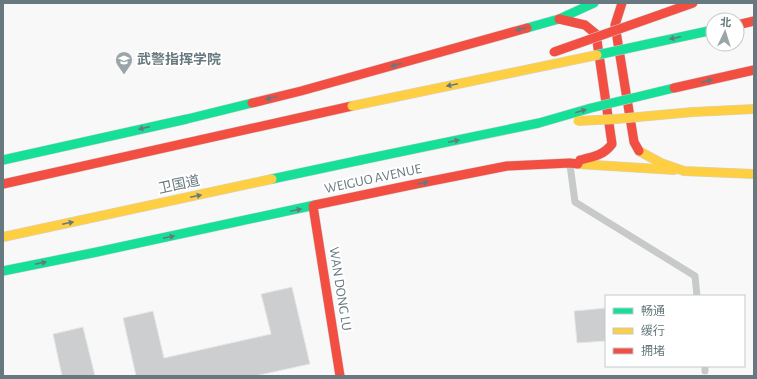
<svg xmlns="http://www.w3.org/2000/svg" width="757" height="379" font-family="'Alegreya Sans','Noto Sans SC',sans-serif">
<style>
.building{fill:#cccecf;stroke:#e8e8e8}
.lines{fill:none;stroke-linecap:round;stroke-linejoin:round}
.fast-casing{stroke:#d3d4d5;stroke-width:10}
.slow-casing{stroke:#d3d4d5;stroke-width:10}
.jam-casing{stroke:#d3d4d5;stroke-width:10}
.lane{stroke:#c8c9c9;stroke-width:7}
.fast{stroke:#16e098;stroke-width:9}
.slow{stroke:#ffcf43;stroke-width:9}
.jam{stroke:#f24e42;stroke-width:9}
.fast-bridge-casing{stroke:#d2d3d4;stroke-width:10;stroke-linecap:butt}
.slow-bridge-casing{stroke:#d2d3d4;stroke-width:10;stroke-linecap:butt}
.jam-bridge-casing{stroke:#d2d3d4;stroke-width:10;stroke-linecap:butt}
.fast-bridge{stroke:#16e098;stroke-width:9}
.slow-bridge{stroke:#ffcf43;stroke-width:9}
.jam-bridge{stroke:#f24e42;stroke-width:9}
.oneway{fill:#67797e}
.labels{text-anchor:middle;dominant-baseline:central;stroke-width:4;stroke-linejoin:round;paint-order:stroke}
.poi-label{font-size:14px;font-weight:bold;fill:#67797e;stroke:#fff;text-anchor:start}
.street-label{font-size:14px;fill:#67797e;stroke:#fff}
</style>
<rect width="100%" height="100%" fill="#f8f8f8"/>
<g class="building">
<polygon points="292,287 310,364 255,376 136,376 123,318 153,311 164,358 271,334 261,294"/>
<polygon points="606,308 606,341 577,343 574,311"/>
<polygon points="83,327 95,376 62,376 53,334"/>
</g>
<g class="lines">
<g class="fast-casing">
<g id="fast">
<polyline points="527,28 559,19 594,3"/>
<polyline points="3,160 187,119 252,103"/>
<polyline points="272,179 361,160"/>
<polyline points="3,271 97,252 315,205"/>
</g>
</g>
<g class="slow-casing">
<g id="slow">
<polyline points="639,151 661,163 684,171 754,174"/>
<polyline points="578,164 674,170"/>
<polyline points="3,237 272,179"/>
</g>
</g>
<g class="jam-casing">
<g id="jam">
<polyline points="622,3 615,25 634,142 639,151"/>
<path d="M 559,19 L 585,25 L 596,34 L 612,144 C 604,155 593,157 580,160"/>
<polyline points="737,25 754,21"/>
<polyline points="252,103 301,91 527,28"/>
<polyline points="3,184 352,106"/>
<polyline points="315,205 411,185 507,166 570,163 578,164"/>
<polyline points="313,206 340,376"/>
</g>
</g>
<g class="lane">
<polyline points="570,165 575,202 695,276 697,296"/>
<polyline points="705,366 705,371"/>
</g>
<use href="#fast" class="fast"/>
<use href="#slow" class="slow"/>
<use href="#jam" class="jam"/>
<g class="fast-bridge-casing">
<g id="fast-bridge">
<polyline points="597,55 713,30"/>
<polyline points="361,160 539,123 591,108 674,88"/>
</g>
</g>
<g class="slow-bridge-casing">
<g id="slow-bridge">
<polyline points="352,106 597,55"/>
<polyline points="578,121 616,119 693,112 754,109"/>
</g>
</g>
<g class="jam-bridge-casing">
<g id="jam-bridge">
<polyline points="554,52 693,3"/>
<polyline points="674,88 754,70"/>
</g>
</g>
<use href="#fast-bridge" class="fast-bridge"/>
<use href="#slow-bridge" class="slow-bridge"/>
<use href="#jam-bridge" class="jam-bridge"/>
</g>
<defs><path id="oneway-solid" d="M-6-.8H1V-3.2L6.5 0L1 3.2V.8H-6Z"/></defs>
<g class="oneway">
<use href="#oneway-solid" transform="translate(521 29) rotate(165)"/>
<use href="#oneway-solid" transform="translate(675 38) rotate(168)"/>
<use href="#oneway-solid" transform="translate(396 65) rotate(164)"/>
<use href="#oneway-solid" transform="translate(707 81) rotate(-13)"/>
<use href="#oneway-solid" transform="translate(452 85) rotate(168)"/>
<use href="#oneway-solid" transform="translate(271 98) rotate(166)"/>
<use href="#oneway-solid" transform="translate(581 111) rotate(-16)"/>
<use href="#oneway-solid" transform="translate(144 128) rotate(167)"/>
<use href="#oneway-solid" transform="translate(454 141) rotate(-12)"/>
<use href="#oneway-solid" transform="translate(423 183) rotate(-11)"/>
<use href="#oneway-solid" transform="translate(196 196) rotate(-12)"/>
<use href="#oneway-solid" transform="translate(296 210) rotate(-12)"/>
<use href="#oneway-solid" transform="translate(68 223) rotate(-12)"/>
<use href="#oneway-solid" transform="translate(169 237) rotate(-12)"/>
<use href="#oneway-solid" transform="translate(41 263) rotate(-11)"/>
</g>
<defs>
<g id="university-pin" transform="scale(0.9)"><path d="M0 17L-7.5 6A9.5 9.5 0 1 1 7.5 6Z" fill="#9aa5a9" stroke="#fff"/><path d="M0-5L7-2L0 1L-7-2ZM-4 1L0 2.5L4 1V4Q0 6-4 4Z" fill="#fff"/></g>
</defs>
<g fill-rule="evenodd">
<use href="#university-pin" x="124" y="60"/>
</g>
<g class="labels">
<g class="poi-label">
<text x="137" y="60">武警指挥学院</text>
</g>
<g class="street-label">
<text transform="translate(373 179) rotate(-12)">WEIGUO AVENUE</text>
<text transform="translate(179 185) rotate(-12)">卫国道</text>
<text transform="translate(340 289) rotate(81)">WAN DONG LU</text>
</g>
</g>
<rect width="757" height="379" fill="none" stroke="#67797e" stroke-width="8"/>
<rect x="605" y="295" width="140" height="72" fill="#ffffff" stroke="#c2c9cb"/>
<rect x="613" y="308" width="20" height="6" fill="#16e098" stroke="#c2c9cb"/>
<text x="641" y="315" font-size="12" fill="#67797e">畅通</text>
<rect x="613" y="328" width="20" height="6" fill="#ffcf43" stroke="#c2c9cb"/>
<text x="641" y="335" font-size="12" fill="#67797e">缓行</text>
<rect x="613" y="348" width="20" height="6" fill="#f24e42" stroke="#c2c9cb"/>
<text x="641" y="355" font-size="12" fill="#67797e">拥堵</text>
<g transform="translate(725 32) rotate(4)"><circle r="19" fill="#ffffff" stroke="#c2c9cb"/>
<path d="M0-3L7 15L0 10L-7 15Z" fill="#9aa5a9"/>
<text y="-6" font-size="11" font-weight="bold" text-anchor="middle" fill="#67797e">北</text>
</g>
</svg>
